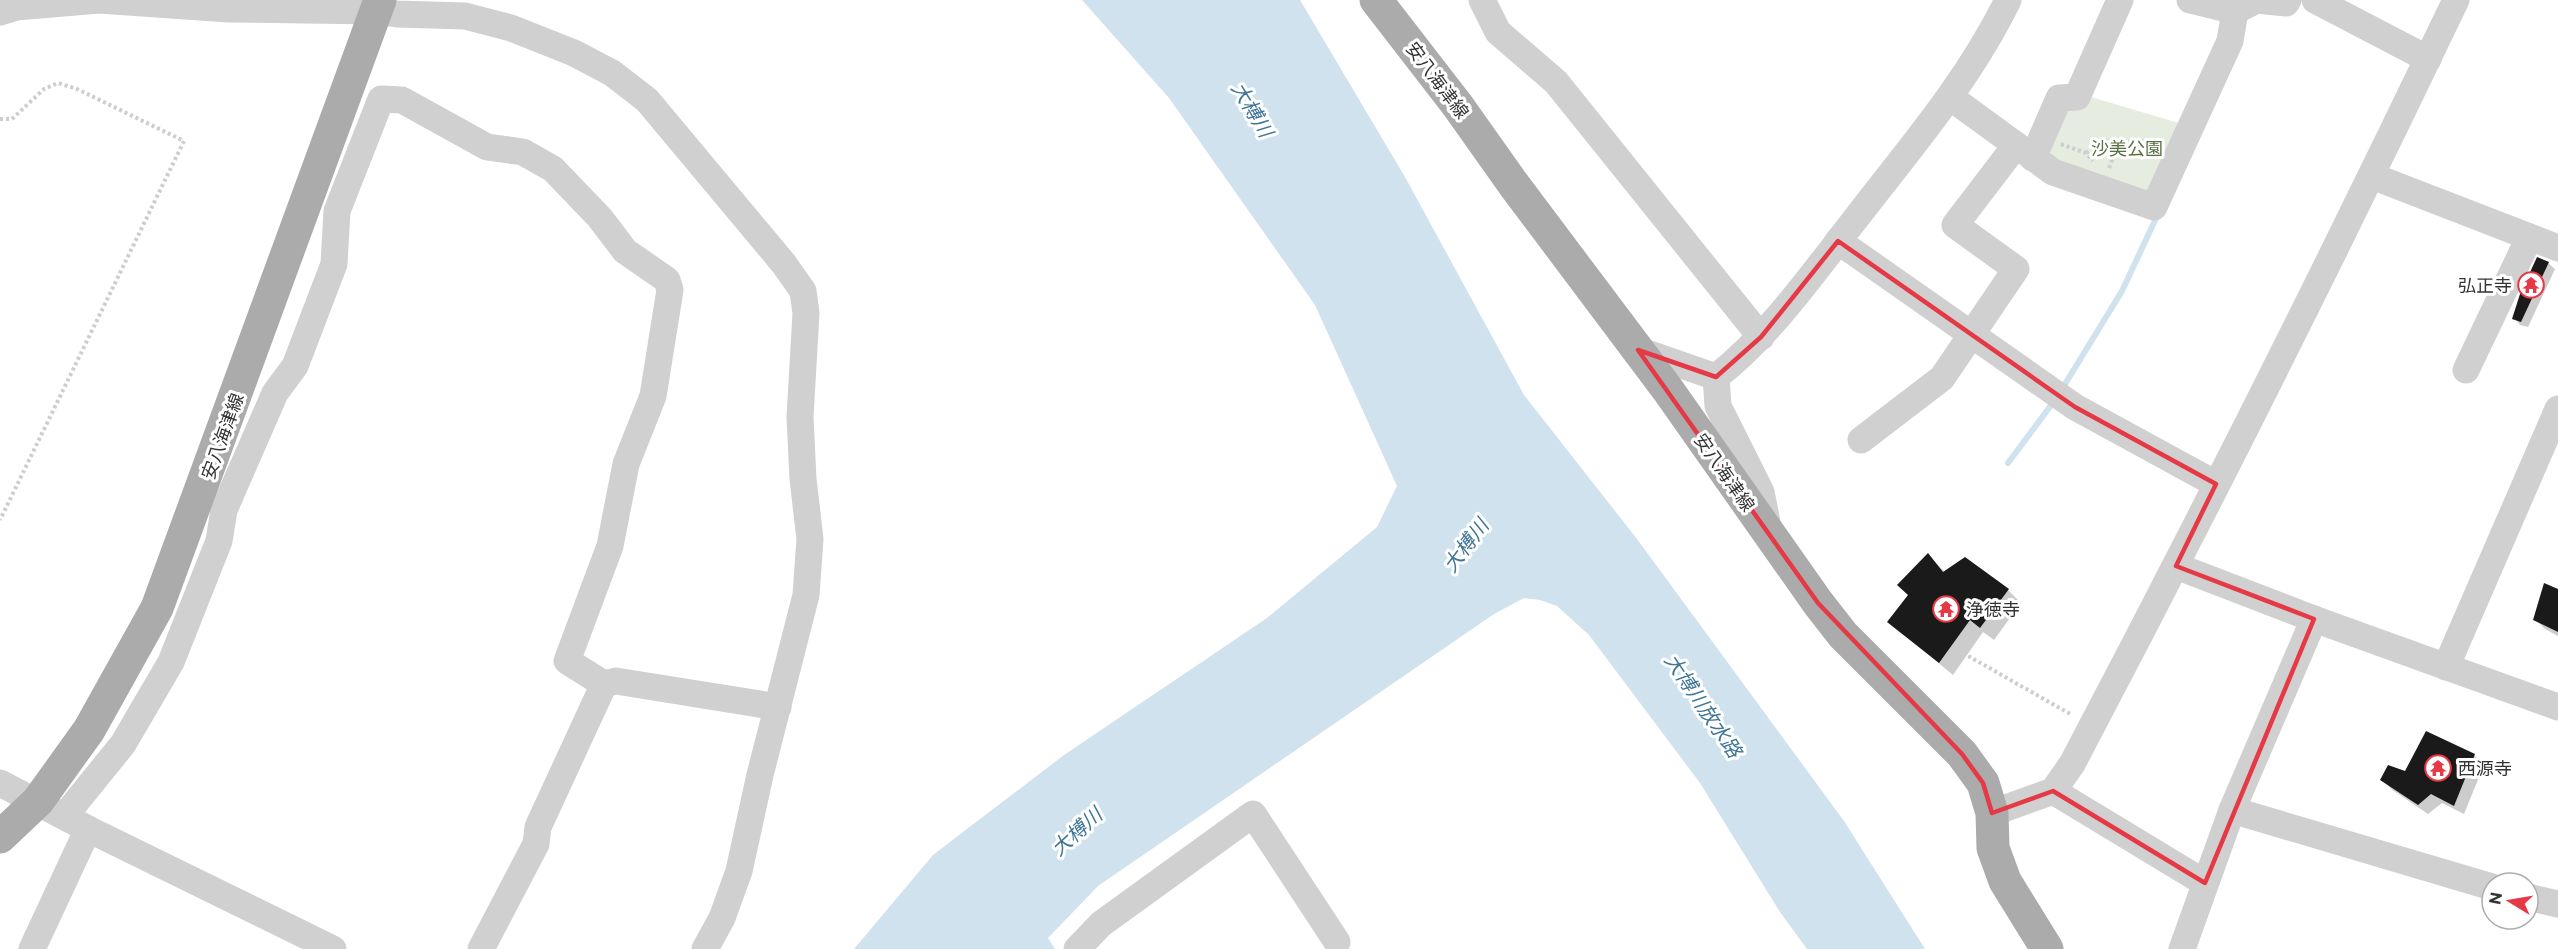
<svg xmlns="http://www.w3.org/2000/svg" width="2558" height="949" font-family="Commissioner,'Noto Sans JP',sans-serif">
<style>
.green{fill:#e6ecdf}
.water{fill:#cfe2ee}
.shadow{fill:#0003}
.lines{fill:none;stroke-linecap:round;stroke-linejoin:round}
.stream{stroke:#cfe2ee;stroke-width:6}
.building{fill:#1a1a1a}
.path{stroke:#cdcdcd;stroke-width:4;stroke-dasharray:3 3;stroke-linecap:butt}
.minor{stroke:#d0d0d0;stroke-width:27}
.major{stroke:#ababab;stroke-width:33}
.marked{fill:none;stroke:#e63946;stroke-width:4.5;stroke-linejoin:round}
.labels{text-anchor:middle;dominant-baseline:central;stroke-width:6;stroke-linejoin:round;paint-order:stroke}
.street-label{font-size:18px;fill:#333;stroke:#fff}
.park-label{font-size:18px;fill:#56703f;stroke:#fff}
.poi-label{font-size:18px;fill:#333;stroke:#fff;text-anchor:start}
.water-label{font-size:20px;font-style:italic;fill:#3f7597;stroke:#fff}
</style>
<rect width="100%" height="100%" fill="#fff"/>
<polygon class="green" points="2091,97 2182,124 2148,198 2043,155 2063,105"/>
<polygon class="water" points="1082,0 1300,0 1405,177 1524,395 1637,539 1844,821 1925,949 1807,949 1780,912 1700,783 1589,635 1557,606 1540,600 1524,598 1494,614 1098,886 1048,938 1055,949 854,949 933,855 1064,755 1267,618 1377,527 1397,486 1315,305 1169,98"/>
<g class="shadow">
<polygon points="2548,263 2555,269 2528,327 2520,325 2514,318"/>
<polygon points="1928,555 1945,572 2008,590 2021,603 1994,640 1983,632 1953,675 1889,622 1910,596"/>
<polygon points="2558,591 2558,636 2545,629 2535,619"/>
<polygon points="2474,755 2484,765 2464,814 2442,803 2428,814 2391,789 2382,779"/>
</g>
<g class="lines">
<g class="stream">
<polyline points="2062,389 2122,291 2158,214"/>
<polyline points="2008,463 2055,400"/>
</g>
</g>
<g class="building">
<polygon points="2537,257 2549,262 2521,322 2512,319 2520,294"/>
<polygon points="1928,553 1943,572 1965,557 2009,589 1980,628 1970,620 1939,663 1887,622 1908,595 1897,585"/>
<polygon points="2544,583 2558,589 2558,632 2533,620"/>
<polygon points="2426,731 2475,754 2454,806 2431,794 2418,805 2380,780 2388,765 2405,771"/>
</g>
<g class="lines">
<g class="path">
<polyline points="0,119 12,119 44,89 58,83 77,89 184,141 0,520"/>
<polyline points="2061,144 2086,153 2093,161"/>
<path d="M 2086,153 L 2102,139 C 2127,148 2135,136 2159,143"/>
<polyline points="2109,168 2118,145"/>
<polyline points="1963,653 2072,715"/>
</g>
<g class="minor">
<polyline points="1482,0 1498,32 1556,82 1761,337"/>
<polyline points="2315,0 2428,59"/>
<polyline points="2235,11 2257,0 2286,3 2288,0"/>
<polyline points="0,12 16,7 99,0 229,9 376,11 397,14 465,16 511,28 574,53 612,73 647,100 784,264 803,291 806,313 800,417 803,479 810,539 806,595 760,775 739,871 722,918 705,949"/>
<polyline points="1950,97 2053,172 2154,207 2230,41 2235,11 2190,0"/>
<polyline points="2033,158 2059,98 2077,97 2120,0"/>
<polyline points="2372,176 2558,248"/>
<polyline points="1838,241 2075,407 2216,484"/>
<polyline points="1638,350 1716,377"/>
<polyline points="2466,370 2529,238"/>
<polyline points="1861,440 1942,378 2016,269 1955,225 2016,145"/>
<path d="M 1769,532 L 1761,492 L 1718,406 L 1716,377 C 1772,333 1813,273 1857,217 C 1911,147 1969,80 2008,0"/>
<polyline points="2176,566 2314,619 2558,707"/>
<polyline points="2446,667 2558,409"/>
<polyline points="604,684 616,681 778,707"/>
<polyline points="0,783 88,829 333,949"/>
<polyline points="2053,791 2205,883"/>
<polyline points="2232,810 2492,887"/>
<path d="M 1992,813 L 2053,791 L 2072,764 C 2205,512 2333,257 2456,0"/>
<polyline points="67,816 72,807 123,744 171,662 219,541 224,510 275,393 295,366 334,264 337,211 381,99 402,100 487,147 523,152 553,169 600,218 625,251 667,280 670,290 653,396 626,464 610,546 567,661 604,684 538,827 536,844 481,949"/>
<polyline points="2528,897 2558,904"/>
<polyline points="32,949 88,829"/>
<polyline points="1077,949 1101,924 1253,814 1337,942"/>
<polyline points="2182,949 2232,810 2314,619"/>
</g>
<g class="major">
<polyline points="1376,0 1458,106 1514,185 1668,390 1818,603 1843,635 1962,754 1983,783 1992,813 1993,848 2005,881 2047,949"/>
<polyline points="0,837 38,801 89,730 157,608 380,0"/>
</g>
</g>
<path class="marked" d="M 1838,241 L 2075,407 L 2216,484 L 2176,566 L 2314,619 L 2205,883 L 2053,791 L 1992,813 L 1983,783 L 1962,754 L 1818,603 L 1638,350 L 1716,377 L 1761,337 Z"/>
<defs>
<g id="temple-ring" transform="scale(1.35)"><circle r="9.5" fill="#fff" stroke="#e63946" stroke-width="1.5"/><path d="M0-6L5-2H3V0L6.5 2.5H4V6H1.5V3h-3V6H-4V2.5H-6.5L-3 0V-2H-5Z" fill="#e63946"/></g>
</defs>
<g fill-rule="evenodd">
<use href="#temple-ring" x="2531" y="285"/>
<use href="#temple-ring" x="1946" y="609"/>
<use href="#temple-ring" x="2438" y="768"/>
</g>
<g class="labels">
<g class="street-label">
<text transform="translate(1438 80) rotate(53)">安八海津線</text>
<text transform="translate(222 436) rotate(-70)">安八海津線</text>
<text transform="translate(1725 472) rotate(55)">安八海津線</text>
</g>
<g class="park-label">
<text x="2127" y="148">沙美公園</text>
</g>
<g class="poi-label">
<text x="2512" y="285" text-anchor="end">弘正寺</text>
<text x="1966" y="609">浄徳寺</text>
<text x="2458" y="768">西源寺</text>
</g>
<g class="water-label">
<text transform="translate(1253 109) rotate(59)">大榑川</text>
<text transform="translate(1465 545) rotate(-53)">大榑川</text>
<text transform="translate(1704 705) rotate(56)">大博川放水路</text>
<text transform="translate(1076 831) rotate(-42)">大榑川</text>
</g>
</g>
<g transform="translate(2510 901) rotate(281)"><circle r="28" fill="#ffffff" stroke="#adadad" stroke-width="1.5"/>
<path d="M0-4.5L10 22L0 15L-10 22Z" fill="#e63946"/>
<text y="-9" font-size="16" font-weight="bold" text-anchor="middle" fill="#333333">N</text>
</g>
</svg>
